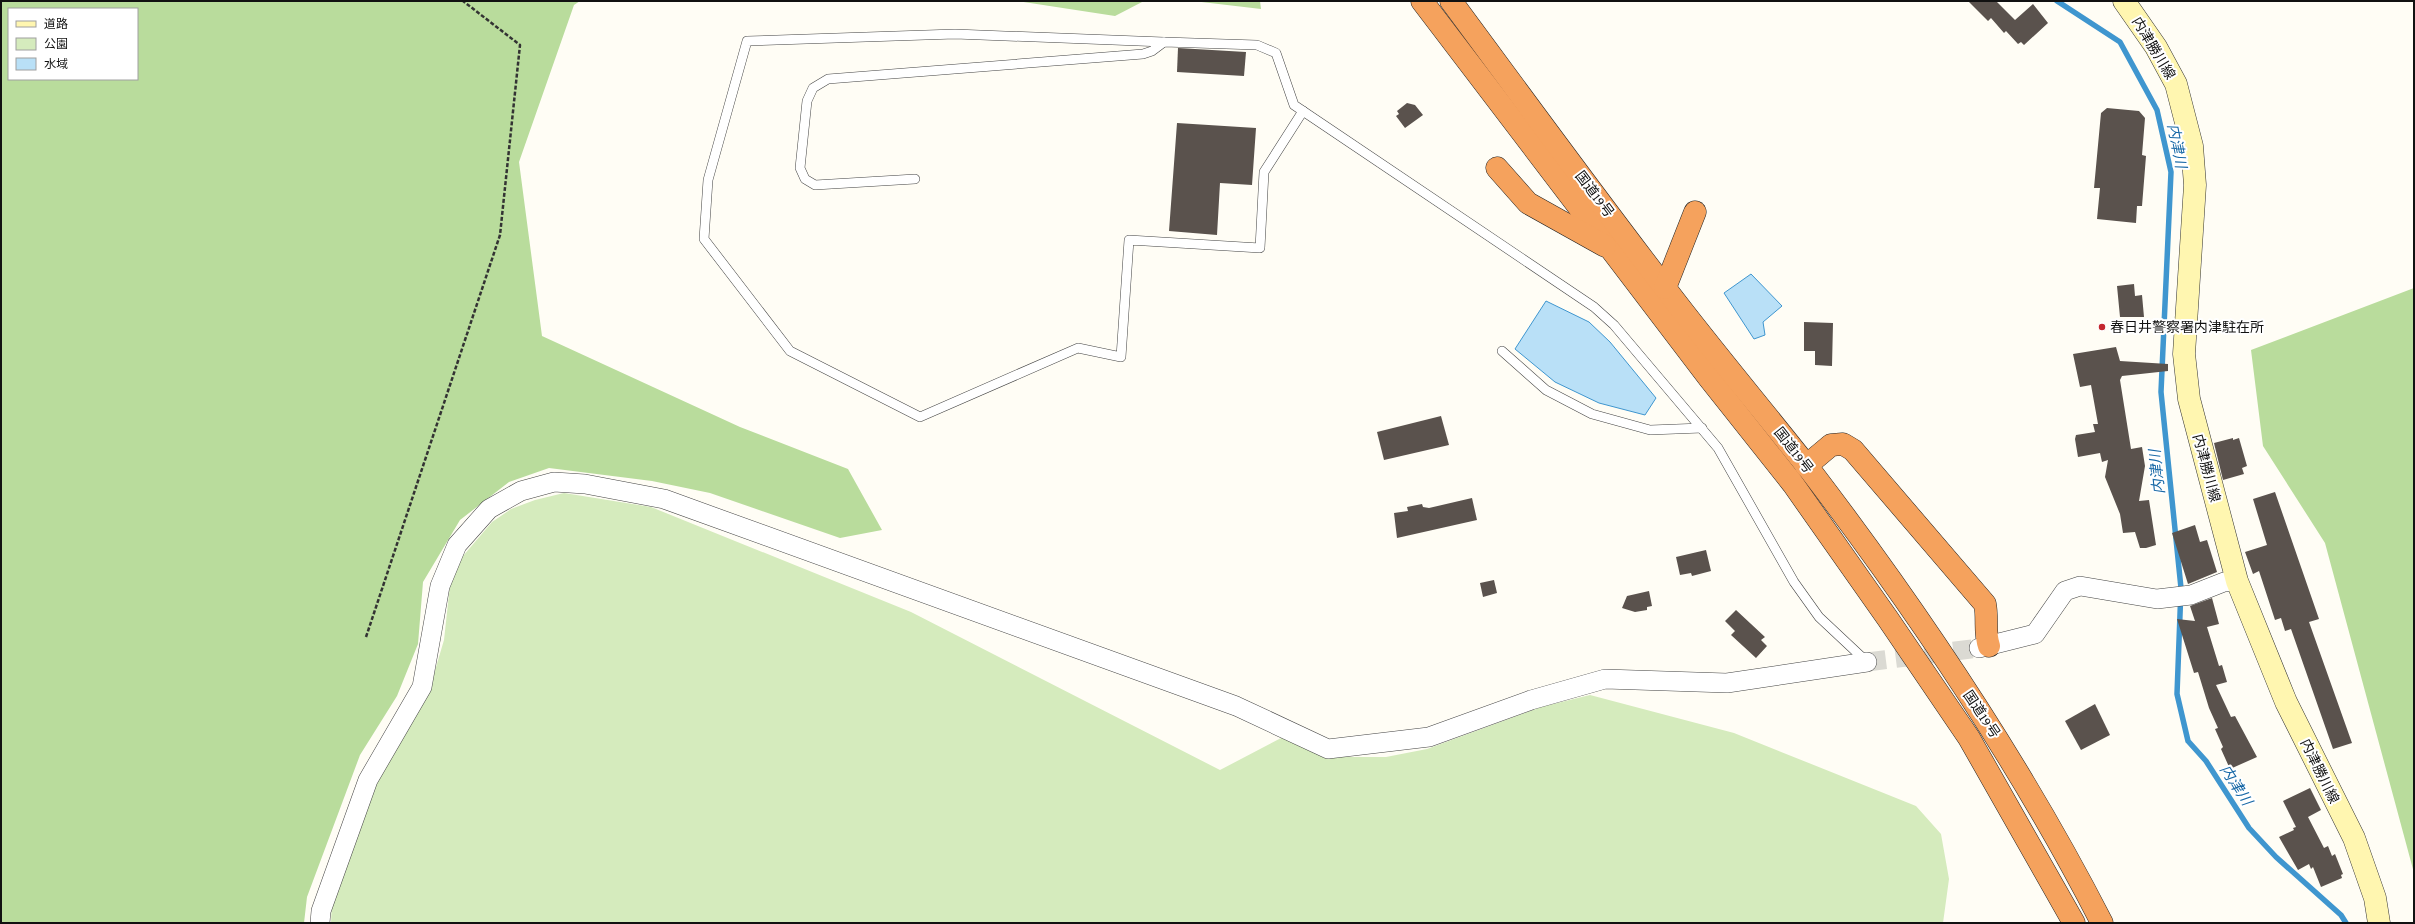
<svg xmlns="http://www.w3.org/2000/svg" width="2415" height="924" font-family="'Crimson Pro','Noto Sans JP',serif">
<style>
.green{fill:#d5ebbd}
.forest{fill:#b9dc9c;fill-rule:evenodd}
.water{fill:#b9e0f7;stroke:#3f96cf}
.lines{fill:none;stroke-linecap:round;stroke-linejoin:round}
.stream{stroke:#3f96cf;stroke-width:5.5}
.building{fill:#5a524d}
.street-tunnel{stroke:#dbdad3;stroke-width:19;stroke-dasharray:19 10;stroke-linecap:butt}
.lane-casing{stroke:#444;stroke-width:10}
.street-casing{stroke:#444;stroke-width:20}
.secondary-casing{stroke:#333;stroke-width:23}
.highway-casing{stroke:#222;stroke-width:23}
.path{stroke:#333;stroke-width:2.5;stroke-dasharray:4 2;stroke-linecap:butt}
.lane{stroke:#fff;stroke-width:9}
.street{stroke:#fff;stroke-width:19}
.secondary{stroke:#fff6b0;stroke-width:22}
.highway{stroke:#f5a25d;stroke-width:22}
.poi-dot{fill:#c4262e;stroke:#fff;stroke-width:1.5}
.labels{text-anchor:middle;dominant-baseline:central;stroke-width:4;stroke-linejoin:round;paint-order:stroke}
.street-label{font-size:14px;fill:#111;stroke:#fff}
.poi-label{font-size:14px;fill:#111;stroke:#fff;text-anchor:start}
.water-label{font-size:15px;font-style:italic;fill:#1768a6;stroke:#fff}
</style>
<rect width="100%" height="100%" fill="#fffdf5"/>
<polygon class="green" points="564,493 651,507 911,612 1220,770 1283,737 1319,751 1351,757 1386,757 1427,749 1541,707 1590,695 1734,733 1916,806 1941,834 1949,879 1943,923 331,923 332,900 382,770 431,684 444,640 450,585 463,556 492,522 511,509 535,500"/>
<g class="forest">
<path d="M 1,1 L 580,1 L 574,5 L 519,162 L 542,336 L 740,427 L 848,469 L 882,530 L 840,538 L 710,493 L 652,481 L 549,468 L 509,482 L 460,520 L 423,582 L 418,644 L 397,696 L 360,755 L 307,897 L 304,923 L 1,923 ZM 9,9 L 137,9 L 137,79 L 9,79 Z"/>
<polygon points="1017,1 1144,1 1115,16"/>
<polygon points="1193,1 1260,1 1261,9"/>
<polygon points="2414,288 2414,873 2325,543 2263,446 2251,350"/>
</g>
<g class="water">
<polygon points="1751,274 1782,306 1763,322 1765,335 1754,339 1724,293"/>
<polygon points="1546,301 1589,322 1610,342 1656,398 1645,415 1599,403 1555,382 1515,349"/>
</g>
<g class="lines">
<polyline class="stream" points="2057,1 2120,42 2157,110 2171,172 2161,392 2181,588 2177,694 2188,741 2206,761 2249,828 2276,857 2341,915 2346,923"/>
</g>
<g class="building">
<polygon points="1968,1 1996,1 2015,20 2033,4 2048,23 2024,45 2021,42 2018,44 2006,31 2004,33 1991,18 1988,21"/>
<polygon points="1178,48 1246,52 1244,76 1177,72"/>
<polygon points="1407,103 1415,105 1423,115 1405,128 1396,116 1399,114 1397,111"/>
<polygon points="2107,108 2139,111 2145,118 2142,155 2146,156 2142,206 2137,206 2136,223 2097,219 2100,188 2094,188 2101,113"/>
<polygon points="1177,123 1256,128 1252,185 1220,183 1217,235 1169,231"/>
<polygon points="2134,284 2135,296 2142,295 2144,317 2120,317 2117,286"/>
<polygon points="1804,322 1833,323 1832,366 1815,365 1815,351 1804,351"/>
<polygon points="2116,347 2120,361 2168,364 2168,371 2122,376 2120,380 2131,449 2142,447 2145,466 2139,501 2149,500 2156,545 2146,548 2140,548 2135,532 2123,533 2120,514 2105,477 2108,460 2102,462 2100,453 2078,457 2075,439 2076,435 2095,432 2093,424 2098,424 2091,385 2080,387 2073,354"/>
<polygon points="1441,416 1449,445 1384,460 1377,432"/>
<polygon points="2233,438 2233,440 2239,438 2247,466 2242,468 2244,474 2223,480 2214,443"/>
<polygon points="2275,492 2319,619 2309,622 2352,743 2333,749 2291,629 2285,631 2281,618 2275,620 2259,571 2253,574 2245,552 2267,545 2253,499"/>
<polygon points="1472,498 1477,520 1397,538 1394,513 1408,511 1407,507 1422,504 1423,507 1429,508"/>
<polygon points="2195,525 2200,542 2207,540 2217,572 2188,584 2172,533"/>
<polygon points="1706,550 1711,571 1692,576 1691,573 1680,575 1676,557"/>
<polygon points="1494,580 1497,593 1483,597 1480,583"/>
<polygon points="1649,591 1652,606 1647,607 1647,610 1635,612 1622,608 1627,596"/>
<polygon points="2212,598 2219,624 2207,627 2219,666 2222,665 2227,682 2216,685 2231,717 2235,716 2257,757 2230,769 2221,749 2223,747 2215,729 2218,728 2209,708 2198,672 2194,673 2177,619 2195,621 2190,606"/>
<polygon points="1736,610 1765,637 1761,640 1767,646 1756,658 1731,635 1735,631 1725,621"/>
<polygon points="2095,704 2110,735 2081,750 2065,721"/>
<polygon points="2310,788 2321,810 2308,817 2324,848 2328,846 2332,856 2335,854 2343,874 2341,875 2342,878 2321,887 2313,867 2311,869 2309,864 2298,870 2279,837 2294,830 2293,828 2296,827 2283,801"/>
</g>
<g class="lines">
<polyline class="street-tunnel" points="1867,662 1979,648"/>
<g class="lane-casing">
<g id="lane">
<polyline points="1164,42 955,34 747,41 708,180 704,239 790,351 920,417 1078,348 1121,357 1129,240 1260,248 1264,172 1303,111"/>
<polyline points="915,179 815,185 805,179 800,168 807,101 813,88 828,79 1143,54 1152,51 1164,42 1257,45 1276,53 1294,105 1594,307 1614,325 1718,448 1794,582 1819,617 1867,662"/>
<polyline points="1502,351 1546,390 1592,414 1650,430 1702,428"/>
</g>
</g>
<g class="street-casing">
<g id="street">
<polyline points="1979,648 2035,634 2065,591 2080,586 2157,599 2191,595 2224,582 2237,581"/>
<polyline points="320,923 321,911 368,780 422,687 440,586 457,545 489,509 521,491 554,482 585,484 664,499 1236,706 1328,749 1429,737 1531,700 1605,679 1727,683 1867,662"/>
</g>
</g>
<g class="secondary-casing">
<polyline id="secondary" points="2124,1 2156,47 2176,84 2192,146 2195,185 2184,354 2189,399 2237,581 2286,702 2354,838 2375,898 2379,923"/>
</g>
<g class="highway-casing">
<g id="highway">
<polyline points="1422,1 1709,378 1793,484 1888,619 1969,738 2074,923"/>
<path d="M 1451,1 C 1522,97 1592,193 1665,288 C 1712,350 1762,409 1810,470 C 1919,613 2020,763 2102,923"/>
<polyline points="1497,168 1528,203 1605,246"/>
<polyline points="1665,288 1695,212"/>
<path d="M 1806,466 L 1831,445 L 1843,444 L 1853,450 L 1985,604 C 1988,619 1984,632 1989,646"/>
</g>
</g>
<polyline class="path" points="366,637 500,235 520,45 463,1"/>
<use href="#lane" class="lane"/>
<use href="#street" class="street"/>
<use href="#secondary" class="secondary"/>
<use href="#highway" class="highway"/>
</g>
<circle class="poi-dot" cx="2102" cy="327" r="4"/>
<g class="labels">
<g class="street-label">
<text transform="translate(2154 48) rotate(59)">内津勝川線</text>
<text transform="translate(1595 194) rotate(53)">国道19号</text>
<text transform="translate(1794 450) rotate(52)">国道19号</text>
<text transform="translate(2207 468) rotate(75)">内津勝川線</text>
<text transform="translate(1982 714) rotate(56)">国道19号</text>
<text transform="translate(2320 771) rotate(64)">内津勝川線</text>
</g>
<g class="poi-label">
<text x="2110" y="327">春日井警察署内津駐在所</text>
</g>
<g class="water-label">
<text transform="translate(2177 146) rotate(79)">内津川</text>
<text transform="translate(2157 472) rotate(-96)">内津川</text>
<text transform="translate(2236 785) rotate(57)">内津川</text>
</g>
</g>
<rect width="2415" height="924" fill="none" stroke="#111111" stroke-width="4"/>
<rect x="8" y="8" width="130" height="72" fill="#ffffff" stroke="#a0a0a0"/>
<rect x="16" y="21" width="20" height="6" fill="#fff6b0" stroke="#a0a0a0"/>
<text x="44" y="28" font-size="12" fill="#111111">道路</text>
<rect x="16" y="38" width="20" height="12" fill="#d5ebbd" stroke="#a0a0a0"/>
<text x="44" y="48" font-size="12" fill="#111111">公園</text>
<rect x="16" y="58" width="20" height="12" fill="#b9e0f7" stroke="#a0a0a0"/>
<text x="44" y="68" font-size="12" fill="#111111">水域</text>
</svg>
